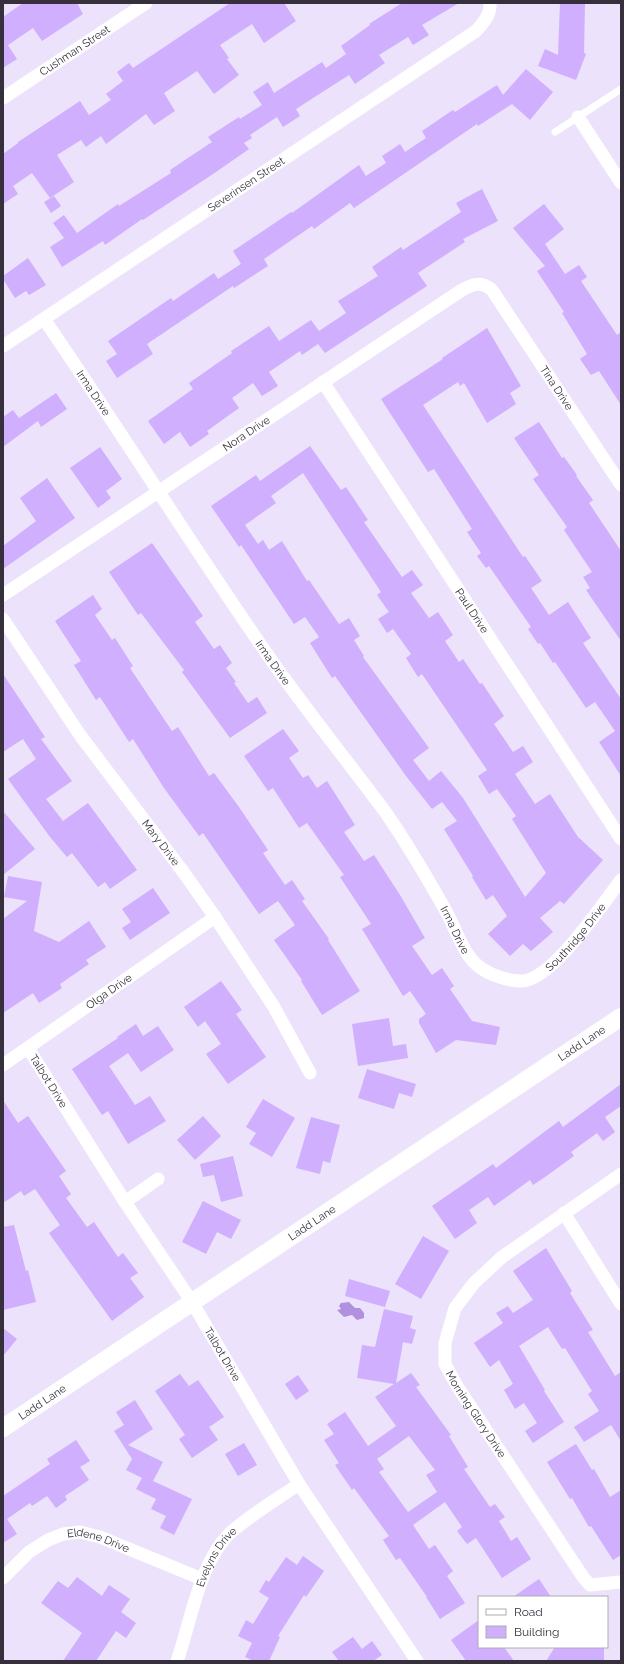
<svg xmlns="http://www.w3.org/2000/svg" width="624" height="1664" font-family="Raleway,sans-serif">
<style>
.water{fill:#b190de}
.building{fill:#d0affe;fill-rule:evenodd}
.lines{fill:none;stroke-linecap:round;stroke-linejoin:round}
.lane{stroke:#fff;stroke-width:7}
.street{stroke:#fff;stroke-width:13}
.secondary{stroke:#fff;stroke-width:18}
.labels{text-anchor:middle;dominant-baseline:central;stroke-width:3.5;stroke-linejoin:round;paint-order:stroke}
.street-label{font-size:11px;fill:#35303c;stroke:#fff}
</style>
<rect width="100%" height="100%" fill="#ece2fb"/>
<polygon class="water" points="349,1302 355,1308 360,1308 364,1313 364,1318 357,1320 352,1315 344,1317 337,1310 341,1309 339,1306 341,1303"/>
<g class="building">
<polygon points="23,3 77,3 83,14 42,41 33,28 8,45 17,59 3,68 3,17"/>
<polygon points="230,3 284,3 296,21 264,43 252,24 220,45 229,58 227,59 239,75 214,94 197,71 164,93 175,111 154,125 146,114 106,144 101,136 86,147 81,140 57,155 74,182 50,198 32,173 13,186 18,194 3,204 3,154 18,143 18,142 80,101 89,115 111,100 106,94 123,81 117,72 129,63 133,68"/>
<polygon points="402,3 459,3 422,25 429,35 413,45 408,37 379,55 385,63 355,84 349,75 296,109 300,116 283,127 277,117 250,135 252,138 244,143 249,149 216,172 143,220 142,219 105,245 103,241 62,267 50,247 64,238 53,223 64,215 77,233 118,204 119,206 171,173 170,170 212,142 208,137 239,117 240,119 262,105 253,92 268,82 274,93 322,62 326,68 346,54 341,46 370,25 369,24"/>
<polygon points="560,3 585,3 584,53 586,54 576,80 538,66 545,49 558,55"/>
<polygon points="526,69 553,92 530,120 512,104 478,126 477,124 354,208 350,203 314,229 312,226 264,259 268,266 234,288 233,286 147,344 153,354 117,378 106,361 117,354 108,341 171,298 173,301 214,273 218,279 241,264 233,251 291,212 292,213 359,165 366,176 386,163 382,156 400,144 405,152 426,138 422,131 453,110 455,112 497,85 503,95"/>
<polygon points="482,189 498,221 463,239 465,242 418,273 427,286 325,353 318,344 302,355 300,351 269,372 278,386 262,396 253,383 232,398 239,408 207,431 209,434 190,447 180,432 164,444 148,421 193,389 189,383 232,353 231,351 269,326 279,341 311,320 319,331 346,313 338,301 378,276 372,267 401,247 403,250 461,212 456,203"/>
<polygon points="54,196 61,206 51,213 44,202"/>
<polygon points="544,204 564,229 545,244 565,274 579,265 587,277 581,281 617,335 621,332 621,405 599,371 591,375 580,359 587,354 562,313 564,312 537,271 545,266 513,228"/>
<polygon points="28,258 46,285 29,295 26,291 15,298 3,279 3,276"/>
<polygon points="487,328 521,386 510,393 516,404 487,423 464,383 460,386 458,382 423,405 523,557 525,556 542,581 531,588 549,615 568,602 591,638 583,643 621,699 621,776 599,742 615,731 595,702 586,708 555,662 553,663 540,643 538,644 528,629 531,627 489,566 486,568 477,556 481,553 467,532 472,529 434,469 428,472 381,399 443,359 442,358"/>
<polygon points="56,393 67,409 41,427 38,421 3,447 3,417 13,410 19,418"/>
<polygon points="539,422 562,458 564,457 577,475 576,476 593,500 589,503 621,551 621,641 586,590 590,588 583,577 592,572 564,530 567,527 533,479 539,475 514,438"/>
<path d="M 310,446 L 341,490 L 346,487 L 368,520 L 364,522 L 402,577 L 412,570 L 423,585 L 411,593 L 429,618 L 438,612 L 453,635 L 445,641 L 459,662 L 463,659 L 480,684 L 482,683 L 504,716 L 494,724 L 513,752 L 523,746 L 533,762 L 515,774 L 535,804 L 550,794 L 578,837 L 603,860 L 564,904 L 560,901 L 540,918 L 553,932 L 531,951 L 523,944 L 510,956 L 488,934 L 507,916 L 493,895 L 486,900 L 472,877 L 473,876 L 444,829 L 457,821 L 442,802 L 432,809 L 406,776 L 335,676 L 332,678 L 310,643 L 319,637 L 305,617 L 294,624 L 241,545 L 239,547 L 211,506 L 256,475 L 260,481 ZM 303,473 L 381,592 L 377,595 L 389,612 L 378,619 L 387,633 L 393,629 L 411,654 L 406,658 L 418,677 L 422,674 L 487,770 L 478,776 L 489,794 L 497,789 L 516,816 L 512,819 L 546,873 L 525,897 L 463,798 L 441,771 L 429,781 L 413,760 L 429,748 L 363,657 L 364,656 L 354,640 L 360,636 L 349,618 L 339,624 L 309,580 L 307,581 L 282,541 L 269,550 L 263,540 L 258,544 L 245,525 L 276,503 L 271,496 Z"/>
<polygon points="100,447 122,479 106,491 111,498 98,508 70,468"/>
<polygon points="47,478 75,518 3,569 3,546 36,521 20,498"/>
<polygon points="152,543 203,616 195,622 214,649 220,645 232,663 226,668 236,682 234,683 248,703 257,697 267,713 230,738 182,672 184,670 141,613 138,615 109,572"/>
<polygon points="93,595 102,609 95,615 112,640 115,638 133,666 130,668 172,731 178,727 209,776 214,773 239,807 268,850 263,853 285,885 292,880 305,899 302,901 329,939 328,940 360,991 322,1015 301,981 302,980 274,940 295,925 278,901 259,914 203,833 199,836 164,788 133,739 129,742 100,697 96,700 74,665 81,661 55,621"/>
<polygon points="3,674 45,737 41,739 72,781 46,799 63,821 88,803 137,870 110,889 105,882 98,887 72,853 67,857 50,837 8,779 36,759 23,739 3,752"/>
<polygon points="283,729 299,751 289,758 303,778 308,775 317,788 327,781 355,825 344,832 364,861 374,855 400,895 425,938 412,946 432,975 442,968 454,986 450,989 472,1021 500,1027 496,1045 456,1040 436,1053 419,1023 419,1019 426,1014 410,991 403,996 362,929 371,924 340,877 344,875 307,823 299,828 273,788 268,791 244,756"/>
<polygon points="3,811 35,849 3,875"/>
<polygon points="8,876 42,882 34,931 59,942 89,921 106,947 86,960 89,964 60,984 62,988 39,1003 33,993 3,1013 3,919 27,901 4,897"/>
<polygon points="153,888 170,913 130,940 122,928 131,922 122,909"/>
<polygon points="221,981 242,1010 236,1014 266,1057 228,1084 206,1054 221,1044 205,1021 198,1027 184,1007"/>
<polygon points="389,1018 393,1046 406,1044 408,1058 358,1066 352,1024"/>
<polygon points="136,1024 143,1036 158,1026 174,1050 141,1072 128,1053 109,1066 135,1105 150,1096 166,1121 128,1144 108,1111 102,1115 72,1069 118,1038 117,1037"/>
<polygon points="367,1069 416,1084 412,1097 399,1093 394,1109 358,1098"/>
<polygon points="621,1084 621,1106 605,1117 615,1132 603,1141 597,1133 571,1152 574,1156 545,1177 533,1185 530,1180 494,1206 488,1197 469,1210 477,1223 455,1239 432,1206 493,1164 496,1168 559,1121 563,1127"/>
<polygon points="263,1099 295,1118 272,1157 249,1144 256,1133 246,1127"/>
<polygon points="3,1100 18,1123 28,1116 66,1171 59,1176 71,1194 66,1198 87,1227 94,1222 118,1257 123,1253 138,1273 130,1278 144,1297 112,1321 49,1233 60,1225 35,1189 24,1196 21,1191 3,1203"/>
<polygon points="203,1116 221,1136 195,1160 177,1140"/>
<polygon points="311,1117 340,1125 330,1163 323,1161 320,1174 296,1168"/>
<polygon points="233,1156 243,1196 221,1202 214,1175 203,1177 200,1164"/>
<polygon points="203,1201 241,1220 231,1239 217,1232 206,1254 182,1242"/>
<polygon points="14,1225 26,1271 28,1270 36,1302 3,1310 3,1227"/>
<polygon points="423,1236 449,1251 421,1299 395,1284"/>
<polygon points="546,1248 572,1291 570,1293 593,1330 588,1332 615,1376 621,1372 621,1441 611,1425 584,1442 574,1427 599,1411 588,1394 592,1391 565,1348 562,1349 548,1327 519,1346 545,1390 544,1391 564,1422 533,1443 525,1431 537,1423 524,1403 515,1409 504,1390 513,1384 499,1360 490,1367 474,1343 503,1323 496,1313 508,1306 513,1313 533,1300 513,1271"/>
<polygon points="349,1279 390,1291 385,1307 345,1296"/>
<path d="M 384,1309 L 413,1316 L 410,1328 L 416,1330 L 412,1344 L 403,1342 L 396,1383 L 411,1373 L 420,1385 L 416,1387 L 451,1435 L 449,1436 L 468,1467 L 464,1469 L 490,1507 L 495,1504 L 505,1517 L 499,1521 L 511,1541 L 517,1537 L 531,1559 L 502,1578 L 476,1538 L 467,1544 L 457,1531 L 462,1527 L 445,1502 L 413,1525 L 429,1549 L 435,1545 L 453,1571 L 447,1576 L 465,1603 L 440,1619 L 426,1597 L 427,1597 L 400,1558 L 396,1560 L 383,1540 L 389,1536 L 354,1488 L 352,1490 L 335,1465 L 339,1463 L 324,1440 L 334,1434 L 327,1424 L 345,1412 L 368,1446 L 396,1426 L 375,1397 L 394,1384 L 357,1378 L 362,1345 L 375,1347 ZM 409,1436 L 435,1470 L 426,1475 L 437,1492 L 408,1512 L 379,1472 L 384,1469 L 377,1459 Z"/>
<polygon points="3,1328 17,1339 3,1356"/>
<polygon points="180,1374 189,1386 198,1380 224,1417 209,1427 218,1440 192,1458 179,1439 185,1435 155,1391"/>
<polygon points="298,1375 309,1391 296,1400 285,1384"/>
<polygon points="135,1400 153,1429 128,1445 163,1462 153,1481 192,1499 174,1535 160,1528 166,1516 151,1509 156,1499 136,1489 142,1478 126,1470 132,1459 114,1431 124,1425 116,1412"/>
<polygon points="76,1440 90,1461 80,1467 89,1480 65,1496 67,1500 56,1508 47,1496 32,1506 30,1503 7,1519 17,1534 3,1543 3,1496 50,1464 47,1459"/>
<polygon points="244,1443 257,1465 238,1476 225,1454"/>
<polygon points="576,1444 592,1470 594,1469 610,1497 621,1490 621,1555 613,1560 591,1526 589,1527 572,1498 570,1499 547,1462"/>
<polygon points="303,1556 324,1571 306,1597 304,1595 278,1636 280,1637 269,1661 254,1661 245,1657 252,1643 238,1636 246,1620 253,1624 269,1598 259,1592 266,1580 269,1582 286,1557 297,1565"/>
<polygon points="77,1577 102,1596 109,1585 130,1599 121,1612 136,1623 126,1638 116,1631 96,1661 63,1661 82,1633 41,1603 58,1581 68,1588"/>
<polygon points="539,1579 551,1597 513,1597"/>
<polygon points="479,1620 479,1647 504,1647 514,1661 466,1661 451,1640"/>
<polygon points="353,1637 362,1649 372,1641 382,1655 373,1661 339,1661 332,1652"/>
<polygon points="555,1647 604,1647 604,1661 546,1661"/>
</g>
<g class="lines">
<polyline class="lane" points="555,132 621,89"/>
<g class="street">
<path id="s1" d="M 3,98 L 146,3"/>
<polyline points="578,117 621,183"/>
<path id="s2" d="M 44,319 C 122,433 195,551 274,664 C 310,715 349,763 386,813 C 408,845 428,879 447,913 C 455,928 461,947 472,960 C 483,973 503,980 520,981 C 551,983 603,903 621,880"/>
<path id="s3" d="M 3,346 L 476,31 C 483,23 491,15 490,3"/>
<path id="s4" d="M 323,382 L 621,839"/>
<path id="s5" d="M 3,595 L 462,290 C 473,284 481,281 492,290 L 621,485"/>
<path id="s6" d="M 3,619 L 80,735 L 184,873 L 215,917 L 274,1007 L 310,1073"/>
<path id="s7" d="M 28,1048 L 125,1202 L 192,1302 L 299,1484 L 417,1661"/>
<path id="s8" d="M 3,1065 L 215,917"/>
<path id="s9" d="M 621,1174 L 502,1257 L 474,1283 L 455,1308 L 445,1343 L 445,1364 L 457,1386 L 583,1577 L 590,1585 L 621,1582"/>
<polyline points="125,1202 158,1179"/>
<polyline points="564,1213 621,1304"/>
<path id="s10" d="M 3,1578 L 29,1552 L 48,1540 L 63,1534 L 80,1532 L 100,1537 L 202,1579"/>
<path id="s11" d="M 177,1661 C 191,1622 199,1564 229,1534 C 250,1515 276,1500 299,1484"/>
</g>
<path class="secondary" id="s12" d="M 3,1428 L 621,1017"/>
</g>
<g class="labels">
<g class="street-label">
<text stroke="none"><textPath href="#s1" startOffset="86">Cushman Street</textPath></text>
<text stroke="none"><textPath href="#s3" startOffset="292">Severinsen Street</textPath></text>
<text stroke="none"><textPath href="#s5" startOffset="701">Tina Drive</textPath></text>
<text stroke="none"><textPath href="#s2" startOffset="89">Irma Drive</textPath></text>
<text stroke="none"><textPath href="#s5" startOffset="292">Nora Drive</textPath></text>
<text stroke="none"><textPath href="#s4" startOffset="273">Paul Drive</textPath></text>
<text stroke="none"><textPath href="#s2" startOffset="413">Irma Drive</textPath></text>
<text stroke="none"><textPath href="#s6" startOffset="274">Mary Drive</textPath></text>
<text stroke="none"><textPath href="#s2" startOffset="737">Irma Drive</textPath></text>
<text stroke="none"><textPath href="#s2" startOffset="898">Southridge Drive</textPath></text>
<text stroke="none"><textPath href="#s8" startOffset="129">Olga Drive</textPath></text>
<text stroke="none"><textPath href="#s12" startOffset="695">Ladd Lane</textPath></text>
<text stroke="none"><textPath href="#s7" startOffset="39">Talbot Drive</textPath></text>
<text stroke="none"><textPath href="#s12" startOffset="371">Ladd Lane</textPath></text>
<text stroke="none"><textPath href="#s7" startOffset="363">Talbot Drive</textPath></text>
<text stroke="none"><textPath href="#s12" startOffset="47">Ladd Lane</textPath></text>
<text stroke="none"><textPath href="#s9" startOffset="331">Morning Glory Drive</textPath></text>
<text stroke="none"><textPath href="#s10" startOffset="112">Eldene Drive</textPath></text>
<text stroke="none"><textPath href="#s11" startOffset="112">Evelyns Drive</textPath></text>
</g>
</g>
<rect width="624" height="1664" fill="none" stroke="#35303c" stroke-width="8"/>
<rect x="478" y="1596" width="130" height="52" fill="#ffffff" stroke="#aeacb1"/>
<rect x="486" y="1609" width="20" height="6" fill="#ffffff" stroke="#aeacb1"/>
<text x="514" y="1616" font-size="12" fill="#35303c">Road</text>
<rect x="486" y="1626" width="20" height="12" fill="#d0affe" stroke="#aeacb1"/>
<text x="514" y="1636" font-size="12" fill="#35303c">Building</text>
</svg>
